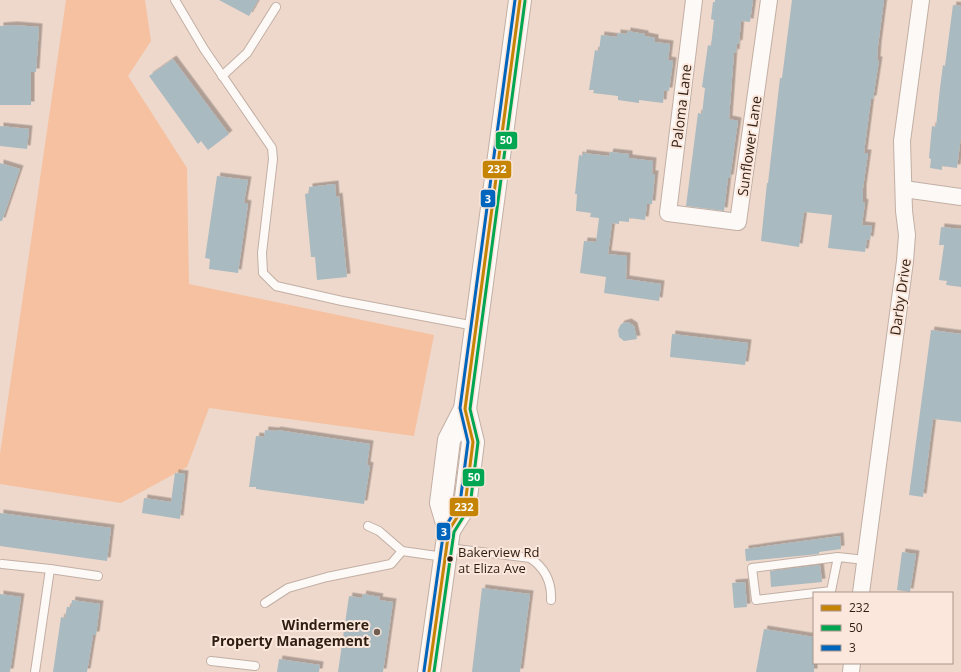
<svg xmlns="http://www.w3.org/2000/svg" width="961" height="672" font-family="'Open Sans',sans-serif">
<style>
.green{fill:#f5c1a1}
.building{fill:#a9bac0;filter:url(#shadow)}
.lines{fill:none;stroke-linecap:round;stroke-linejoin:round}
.service-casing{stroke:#c2afa4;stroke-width:10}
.minor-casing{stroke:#c2afa4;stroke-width:18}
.primary-casing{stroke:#c2afa4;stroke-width:24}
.service{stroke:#fcf9f7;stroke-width:8}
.minor{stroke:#fcf9f7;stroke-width:16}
.primary{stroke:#fcf9f7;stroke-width:22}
.bus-1-casing{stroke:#fbe7db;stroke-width:6}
.bus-2-casing{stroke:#fbe7db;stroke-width:6}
.bus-3-casing{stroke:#fbe7db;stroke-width:6}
.bus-1{stroke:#c58404;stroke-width:3}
.bus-2{stroke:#00a651;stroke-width:3}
.bus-3{stroke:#0065bd;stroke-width:3}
.bus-dot{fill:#2e1d11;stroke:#fbe7db;stroke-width:1.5}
.poi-dot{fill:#715e52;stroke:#fbe7db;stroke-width:1.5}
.labels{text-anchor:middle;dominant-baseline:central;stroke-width:4;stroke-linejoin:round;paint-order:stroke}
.bus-label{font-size:13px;fill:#2e1d11;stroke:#fbe7db;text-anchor:start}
.street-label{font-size:14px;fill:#2e1d11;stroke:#fbe7db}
.poi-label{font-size:14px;font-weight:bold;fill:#2e1d11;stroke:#fbe7db;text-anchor:end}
.line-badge{stroke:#fbe7db;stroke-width:1.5}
.badge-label{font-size:11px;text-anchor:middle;font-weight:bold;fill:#fff}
</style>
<defs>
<filter id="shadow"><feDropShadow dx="3.5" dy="-3.5" stdDeviation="0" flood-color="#0004"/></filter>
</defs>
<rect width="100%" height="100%" fill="#eed8cb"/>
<polygon class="green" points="66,0 145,0 151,41 128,76 187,168 189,284 434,335 414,436 209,408 187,467 121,503 0,484 0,454"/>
<g class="building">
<polygon points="219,0 258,0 249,16"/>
<polygon points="715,0 753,0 750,22 741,21 739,44 737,43 736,53 734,52 729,119 738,121 730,178 728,178 724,211 686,206 698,113 702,114 705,88 702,87 708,45 711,46 714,20 711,19 713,2 715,2"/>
<polygon points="792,0 884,0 878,46 877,60 879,60 873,99 871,99 864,153 868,153 863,188 863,202 865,203 862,225 872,226 870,240 867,239 865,252 828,248 832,215 804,212 799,247 761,241 767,183 768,183 780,78 782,78"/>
<polygon points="953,5 961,6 961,136 957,168 942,166 942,170 930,168 931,159 929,158 932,126 936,127 940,88 943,65 945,66"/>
<polygon points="14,25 39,27 36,72 31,72 31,105 0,105 0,26"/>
<polygon points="627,31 645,34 645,36 655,38 655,42 670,44 668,60 673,61 669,91 664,91 663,103 639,100 639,103 618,100 618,96 593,93 594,90 589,90 595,50 599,51 601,35 617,37 617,33 627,34"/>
<polygon points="173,59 229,134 208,150 201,141 198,144 149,76"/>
<polygon points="0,126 29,129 27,149 0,146"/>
<polygon points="610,152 629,154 629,158 653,161 652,174 655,174 652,204 647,204 645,220 629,218 629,222 619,221 619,224 612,223 608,254 627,256 626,279 661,284 659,301 604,293 606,277 580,273 584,241 596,242 599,218 590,217 591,213 576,211 577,194 575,194 579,155 583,156 583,153 609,156"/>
<polygon points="0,163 20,169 2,221 0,221"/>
<polygon points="217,176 248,180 244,203 248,204 238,273 209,269 210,259 205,258"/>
<polygon points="335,184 336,197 339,196 347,277 317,280 315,257 311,257 305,194 309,193 309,187"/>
<polygon points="941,227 961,229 961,287 946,285 947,281 939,280 944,245 939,245"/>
<polygon points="628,322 634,326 637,339 624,341 619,337 618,330 621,324"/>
<polygon points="931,330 961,334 961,422 933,419 923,497 909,495"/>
<polygon points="672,334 748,343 745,365 670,357"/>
<polygon points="265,430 276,431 277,430 370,444 367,465 370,466 364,504 256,489 256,487 249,487 256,436 264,437"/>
<polygon points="175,473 185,474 180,519 142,513 144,498 171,502"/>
<polygon points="0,513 111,528 107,561 0,546"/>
<polygon points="840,536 841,549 819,552 819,554 746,561 745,549"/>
<polygon points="902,552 916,554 910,592 897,590"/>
<polygon points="820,565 822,582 771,587 770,571"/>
<polygon points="745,582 747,607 734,608 732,583"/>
<polygon points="482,588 530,594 520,672 472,672"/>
<polygon points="0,594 21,597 10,672 0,672"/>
<polygon points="363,594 380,597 379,600 393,602 383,672 338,672 349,596 362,598"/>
<polygon points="72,600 100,604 96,635 93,635 87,672 53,672 61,617 65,618 67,607 71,607"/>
<polygon points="764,629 814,637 814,672 756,672"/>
<polygon points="279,659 320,665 319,672 277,672"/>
</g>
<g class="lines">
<g class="service-casing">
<g id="service">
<polyline points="175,0 204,49 272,148 273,159 262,253 263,273 276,286 342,301 475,326"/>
<polyline points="222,76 247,53 276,7"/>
<polyline points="368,526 379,531 402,551 444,557"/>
<path d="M 448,548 L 530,558 C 545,568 552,581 551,600"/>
<polyline points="838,557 831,591 756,600 752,568 838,557 865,560"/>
<polyline points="2,564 50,569"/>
<polyline points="265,603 288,588 327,577 391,564 402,551"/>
<polyline points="211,661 255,666"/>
<polyline points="35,672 50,569 98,576"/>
</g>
</g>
<g class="minor-casing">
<g id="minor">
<polyline points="694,0 668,213 738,222 769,0"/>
<polyline points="904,189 961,197"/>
<polyline points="861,593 905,261 907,235 904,211 902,141 921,0"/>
<polyline points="851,672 852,663"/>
</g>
</g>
<g class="primary-casing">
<g id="primary">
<polyline points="449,530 465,505 473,442 465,409"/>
<polyline points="429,672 449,530 441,503 449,440 465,409 520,0"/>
</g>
</g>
<use href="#service" class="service"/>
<use href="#minor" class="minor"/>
<use href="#primary" class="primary"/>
<g class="bus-1-casing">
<polyline id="bus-1" points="429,672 449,530 465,505 473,442 465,409 520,0"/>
</g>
<g class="bus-2-casing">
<polyline id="bus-2" points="434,672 454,532 470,506 478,442 470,409 525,1"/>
</g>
<g class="bus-3-casing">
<polyline id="bus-3" points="424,671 444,529 460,503 468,442 460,408 515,0"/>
</g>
<use href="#bus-1" class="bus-1"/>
<use href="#bus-2" class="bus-2"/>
<use href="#bus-3" class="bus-3"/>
</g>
<circle class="bus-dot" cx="450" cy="559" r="3.5"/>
<circle class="poi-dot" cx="377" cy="632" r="4"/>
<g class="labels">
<g class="bus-label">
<text x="458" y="552">Bakerview Rd<tspan x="458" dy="16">at Eliza Ave</tspan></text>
</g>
<g class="street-label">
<text transform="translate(681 106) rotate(-83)">Paloma Lane</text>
<text transform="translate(749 146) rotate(-82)">Sunflower Lane</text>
<text transform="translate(900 297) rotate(-82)">Darby Drive</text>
</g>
<g class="poi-label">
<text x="369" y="624">Windermere<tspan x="369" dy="16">Property Management</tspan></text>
</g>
</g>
<g class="line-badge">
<rect x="495" y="131" width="23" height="19" rx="4" fill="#00a651"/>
<rect x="482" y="160" width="30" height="19" rx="4" fill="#c58404"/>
<rect x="480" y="189" width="16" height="19" rx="4" fill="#0065bd"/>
<rect x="462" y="468" width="23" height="19" rx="4" fill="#00a651"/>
<rect x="449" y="497" width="30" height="20" rx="4" fill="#c58404"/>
<rect x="436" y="522" width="15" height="19" rx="4" fill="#0065bd"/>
</g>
<g class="badge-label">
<text x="506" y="144">50</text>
<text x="497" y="173">232</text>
<text x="488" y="203">3</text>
<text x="474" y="481">50</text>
<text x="464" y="511">232</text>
<text x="444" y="536">3</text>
</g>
<rect x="813" y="592" width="140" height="72" fill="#fbe7db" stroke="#a9968a"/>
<rect x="821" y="605" width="20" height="6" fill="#c58404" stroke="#a9968a"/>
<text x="849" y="612" font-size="12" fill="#2e1d11">232</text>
<rect x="821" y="625" width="20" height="6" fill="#00a651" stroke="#a9968a"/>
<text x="849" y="632" font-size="12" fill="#2e1d11">50</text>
<rect x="821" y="645" width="20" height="6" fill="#0065bd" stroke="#a9968a"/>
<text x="849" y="652" font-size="12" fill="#2e1d11">3</text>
</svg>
